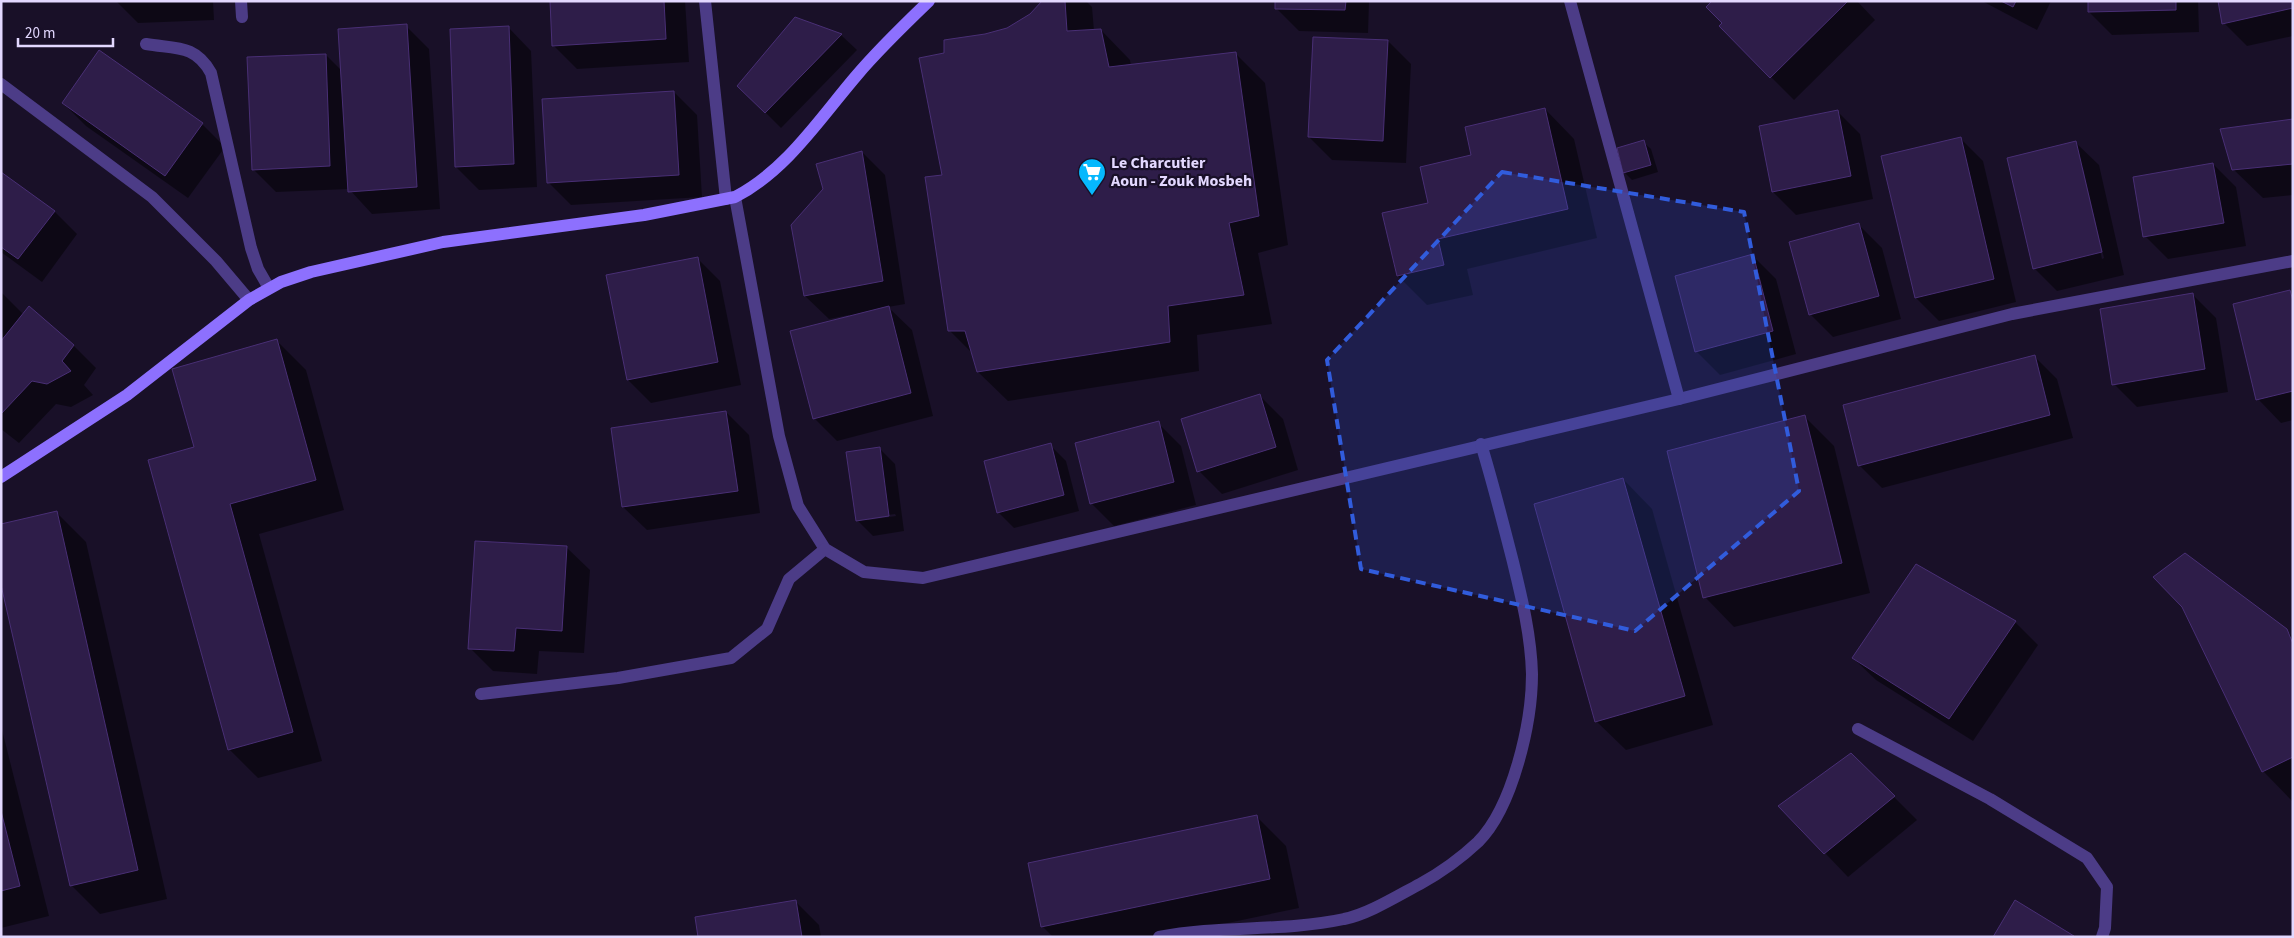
<svg xmlns="http://www.w3.org/2000/svg" width="2294" height="938" font-family="'Source Sans 3',sans-serif">
<style>
.shadow{fill:#0007;fill-rule:evenodd}
.building{fill:#2e1d49;stroke:#492f75}
.lines{fill:none;stroke-linecap:round;stroke-linejoin:round}
.lane{stroke:#4c3c87;stroke-width:12}
.street{stroke:#4c3c87;stroke-width:12}
.secondary{stroke:#8d70fe;stroke-width:12}
.marked{fill:#315cdc;fill-opacity:0.2;stroke:#315cdc;stroke-width:4;stroke-dasharray:10 6;stroke-linejoin:round}
.labels{text-anchor:middle;dominant-baseline:central;stroke-width:4.5;stroke-linejoin:round;paint-order:stroke}
.poi-label{font-size:16px;font-weight:bold;fill:#e3d8ff;stroke:#191028;text-anchor:start}
</style>
<rect width="100%" height="100%" fill="#191028"/>
<g class="shadow">
<polygon points="116,1 213,1 214,20 138,23"/>
<polygon points="551,1 685,1 689,62 577,69 554,46"/>
<polygon points="1043,1 1086,1 1092,7 1094,31 1101,30 1130,60 1131,66 1235,53 1265,83 1288,245 1258,253 1272,324 1197,335 1199,371 1008,401 978,372 973,354 949,330 943,176 946,54 985,35 1007,29 1030,15"/>
<polygon points="1277,1 1369,1 1368,33 1299,31 1276,8"/>
<polygon points="1714,1 1857,1 1875,20 1794,100 1720,26 1724,23"/>
<polygon points="1982,1 2051,1 2037,30"/>
<polygon points="2089,1 2198,1 2199,32 2112,35 2089,12"/>
<polygon points="2293,1 2293,36 2247,46 2224,23"/>
<polygon points="795,18 841,35 857,50 781,128 739,86"/>
<polygon points="406,26 429,49 440,209 372,214 349,189 276,192 253,169 326,55 342,71"/>
<polygon points="508,27 531,51 537,187 479,190 456,167"/>
<polygon points="1388,41 1411,64 1406,163 1332,160 1309,137"/>
<polygon points="674,92 697,115 702,197 571,205 548,182"/>
<polygon points="63,103 202,124 225,147 188,198 86,126"/>
<polygon points="1545,109 1574,139 1597,238 1467,269 1473,295 1427,305 1398,276 1429,204"/>
<polygon points="1837,111 1860,134 1873,199 1796,215 1773,192"/>
<polygon points="2293,120 2293,195 2263,198 2233,169"/>
<polygon points="1960,138 1983,161 2016,302 1939,321 1916,298"/>
<polygon points="1643,142 1651,149 1658,172 1632,180 1624,172"/>
<path d="M 2075,142 L 2099,165 L 2124,275 L 2057,291 L 2034,268 ZM 2081,168 L 2083,168 L 2104,258 L 2102,259 Z"/>
<polygon points="862,152 885,175 905,304 888,307 912,330 933,416 837,441 814,418 849,317 849,315 829,319 805,296"/>
<polygon points="2213,164 2236,187 2246,246 2168,259 2145,236"/>
<polygon points="1,173 54,211 77,234 42,282 1,252"/>
<polygon points="1859,225 1882,248 1901,319 1833,337 1810,314"/>
<polygon points="1753,256 1776,279 1796,354 1720,375 1697,352 1677,276"/>
<polygon points="697,258 720,281 741,385 651,403 628,380"/>
<polygon points="1,292 24,315 73,345 96,368 84,385 93,395 71,407 56,404 19,443 1,429"/>
<polygon points="2290,292 2293,295 2293,420 2281,423 2258,399"/>
<polygon points="2192,294 2216,318 2228,392 2137,407 2114,384"/>
<polygon points="277,341 306,370 344,510 259,534 322,761 258,778 229,749 195,448"/>
<polygon points="2034,356 2057,379 2073,438 1882,488 1859,465"/>
<polygon points="1260,396 1283,419 1298,470 1222,494 1199,471"/>
<polygon points="726,412 749,435 760,513 647,530 623,507"/>
<polygon points="1805,417 1834,446 1870,593 1734,627 1705,597"/>
<polygon points="1158,423 1181,446 1196,505 1114,526 1091,503"/>
<polygon points="1050,445 1066,461 1079,511 1014,528 998,512"/>
<path d="M 880,449 L 895,464 L 904,531 L 873,536 L 857,520 ZM 895,514 L 896,516 L 868,520 L 868,518 Z"/>
<polygon points="1623,479 1652,509 1713,725 1626,750 1596,721"/>
<polygon points="57,513 86,542 167,899 100,914 71,885"/>
<polygon points="566,547 590,570 584,653 539,651 537,674 493,671 470,648"/>
<polygon points="2015,622 2038,645 1973,741 1876,680 1853,658"/>
<polygon points="2286,630 2293,637 2292,801 2263,771"/>
<polygon points="1,726 49,916 1,928"/>
<polygon points="1851,754 1917,820 1848,877 1780,806"/>
<polygon points="1256,816 1286,846 1299,908 1161,937 1053,937 1042,926"/>
<polygon points="796,902 819,925 821,937 700,937"/>
</g>
<g class="building">
<polygon points="550,1 664,1 666,39 552,46"/>
<polygon points="1042,1 1065,1 1067,31 1101,29 1109,67 1236,52 1259,216 1229,223 1244,295 1168,306 1170,342 977,372 965,331 948,331 925,177 942,175 919,58 944,53 944,40 985,34 1007,28 1030,14"/>
<polygon points="1275,1 1346,1 1345,10 1275,9"/>
<polygon points="1712,1 1848,1 1770,78 1719,26 1722,23 1706,7"/>
<polygon points="2001,1 2016,1 2013,7"/>
<polygon points="2088,1 2176,1 2176,10 2088,12"/>
<polygon points="2218,1 2293,1 2293,8 2222,24"/>
<polygon points="795,17 842,34 765,113 737,86"/>
<polygon points="407,24 417,187 348,192 338,29"/>
<polygon points="509,26 514,164 455,167 450,29"/>
<polygon points="1313,37 1388,40 1383,141 1308,137"/>
<polygon points="99,50 203,123 165,176 62,103"/>
<polygon points="326,54 330,166 252,170 247,57"/>
<polygon points="674,91 679,175 547,183 542,99"/>
<polygon points="1545,108 1568,209 1438,239 1444,265 1397,276 1382,213 1428,203 1420,167 1471,155 1465,127"/>
<polygon points="1838,110 1851,176 1772,192 1759,126"/>
<polygon points="2293,119 2293,164 2232,170 2220,129"/>
<polygon points="1961,137 1994,279 1915,298 1881,156"/>
<polygon points="1644,140 1651,165 1623,173 1617,148"/>
<polygon points="2076,141 2102,252 2033,269 2007,158"/>
<polygon points="862,151 883,281 804,296 791,225 823,189 816,164"/>
<polygon points="2213,163 2224,223 2143,237 2133,177"/>
<polygon points="1,172 55,211 18,259 1,247"/>
<polygon points="1859,223 1879,296 1809,315 1789,242"/>
<polygon points="1753,254 1773,331 1695,352 1675,276"/>
<polygon points="698,257 718,362 627,380 606,275"/>
<polygon points="2290,290 2293,301 2293,391 2256,400 2233,304"/>
<polygon points="2193,293 2205,369 2112,385 2100,309"/>
<polygon points="29,306 74,345 62,361 71,371 47,384 32,381 1,414 1,341"/>
<polygon points="889,306 911,393 813,419 790,331"/>
<polygon points="277,339 316,480 230,504 293,732 228,750 148,460 194,447 172,369"/>
<polygon points="2035,355 2050,415 1858,466 1843,405"/>
<polygon points="1260,394 1276,447 1197,472 1181,419"/>
<polygon points="726,411 738,491 622,507 611,428"/>
<polygon points="1805,415 1842,563 1703,598 1667,451"/>
<polygon points="1159,421 1174,482 1090,504 1075,443"/>
<polygon points="1051,443 1064,495 997,513 984,461"/>
<polygon points="880,447 889,516 856,521 846,452"/>
<polygon points="1623,478 1685,696 1595,722 1534,504"/>
<polygon points="57,511 138,870 70,886 1,585 1,524"/>
<polygon points="475,541 567,546 562,631 516,628 514,651 468,649"/>
<polygon points="2185,553 2287,629 2293,644 2293,757 2262,772 2182,607 2153,577"/>
<polygon points="1916,564 2016,621 1949,719 1852,658"/>
<polygon points="1851,753 1895,796 1824,854 1778,806"/>
<polygon points="1,811 20,886 1,891"/>
<polygon points="1257,815 1270,879 1041,927 1028,863"/>
<polygon points="796,900 802,937 698,937 695,917"/>
<polygon points="2015,900 2074,936 2073,937 1993,937"/>
</g>
<g class="lines">
<g class="lane">
<path d="M 146,44 C 175,49 195,44 211,73 L 251,248 L 258,269 L 269,288"/>
<polyline points="735,197 779,436 798,506 825,549 864,572 923,578 1679,399 2012,314 2293,261"/>
<polyline points="481,694 618,678 731,658 767,629 789,579 825,549"/>
</g>
<g class="street">
<polyline points="241,1 242,17"/>
<polyline points="705,1 726,199"/>
<polyline points="1570,1 1679,399"/>
<polyline points="1,84 152,197 216,261 249,300"/>
<polyline points="1858,729 1990,799 2087,858 2107,887 2105,928 2102,937"/>
<path d="M 1159,937 C 1220,925 1283,932 1344,919 C 1367,915 1399,895 1420,884 C 1440,873 1461,858 1478,842 C 1513,807 1532,722 1532,674 C 1531,636 1522,599 1513,562 C 1503,523 1493,483 1481,444"/>
</g>
<path class="secondary" d="M 1,477 L 127,395 L 249,300 L 281,282 L 311,272 L 443,242 L 644,215 L 735,197 C 787,170 820,118 857,75 C 879,49 904,25 929,1"/>
</g>
<path class="marked" d="M 1502,172 L 1744,212 L 1799,491 L 1635,631 L 1361,569 L 1327,360 Z"/>
<defs>
<g id="supermarket-pin" transform="scale(1.4375)"><path d="M0 17L-7.5 6A9.5 9.5 0 1 1 7.5 6Z" fill="#06b8fd" stroke="#191028"/><path d="M-6-5.5h2.5l.6 2H6L4.5 2H-2.5L-4.4-4H-6ZM-1.5 3.2a1.3 1.3 0 1 0 .1 0ZM3 3.2a1.3 1.3 0 1 0 .1 0Z" fill="#fff"/></g>
</defs>
<g fill-rule="evenodd">
<use href="#supermarket-pin" x="1092" y="172"/>
</g>
<g class="labels">
<g class="poi-label">
<text x="1111" y="163">Le Charcutier<tspan x="1111" dy="18">Aoun - Zouk Mosbeh</tspan></text>
</g>
</g>
<rect width="2294" height="938" fill="none" stroke="#e3d8ff" stroke-width="5"/>
<path d="M18 38v8h95v-8" fill="none" stroke="#e3d8ff" stroke-width="2.5"/>
<text x="25" y="38" font-size="15" fill="#e3d8ff" stroke="#191028" stroke-width="4" paint-order="stroke">20 m</text>
</svg>
